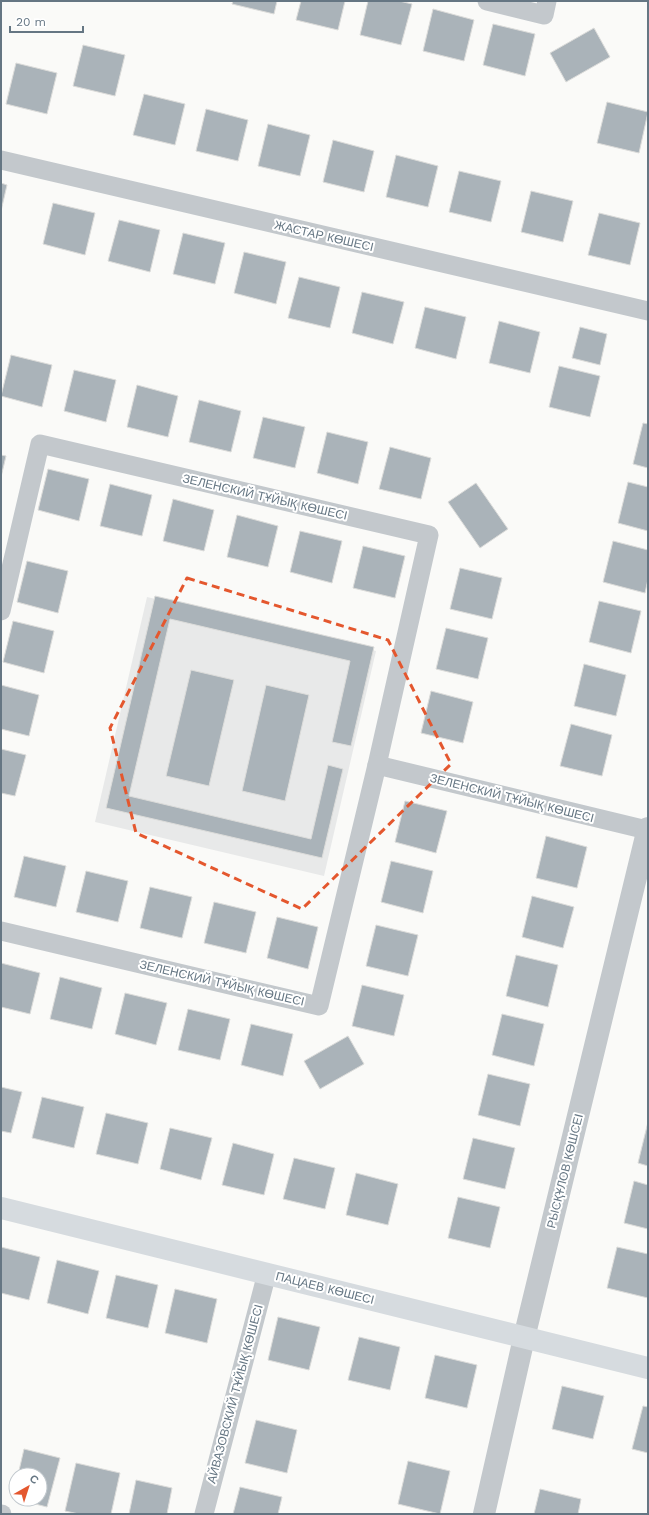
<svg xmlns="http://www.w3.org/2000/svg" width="649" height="1515" font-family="'Work Sans',sans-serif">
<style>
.built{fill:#e8e9e9}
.building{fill:#aab3b9;stroke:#dcdcda}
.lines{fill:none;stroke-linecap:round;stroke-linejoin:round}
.minor{stroke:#c3c8cc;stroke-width:19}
.tertiary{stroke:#c3c8cc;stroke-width:22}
.secondary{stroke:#d6dbdf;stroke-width:22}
.marked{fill:none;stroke:#e4572e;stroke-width:3;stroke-dasharray:8 5;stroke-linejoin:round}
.labels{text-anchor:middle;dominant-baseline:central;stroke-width:4;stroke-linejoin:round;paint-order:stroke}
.street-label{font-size:12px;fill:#657683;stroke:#fff}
</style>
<rect width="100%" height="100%" fill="#fafaf8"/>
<polygon class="built" points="147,597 376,651 324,876 95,822"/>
<g class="building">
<polygon points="233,1 277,1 274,14 232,4"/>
<polygon points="301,1 345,1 338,30 296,20"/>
<polygon points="368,1 399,1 412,4 401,45 360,35"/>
<polygon points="433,9 474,20 464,61 423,51"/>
<polygon points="493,24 535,34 525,76 483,65"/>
<polygon points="594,28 610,57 566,82 550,53"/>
<polygon points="83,45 125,55 115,96 73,86"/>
<polygon points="16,63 57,73 47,114 6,104"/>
<polygon points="144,94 185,104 175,145 133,135"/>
<polygon points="607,102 648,112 639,153 597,143"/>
<polygon points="206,109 248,120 238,161 196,151"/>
<polygon points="268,124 310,135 300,176 258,166"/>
<polygon points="333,140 374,151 364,192 323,182"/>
<polygon points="396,155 438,166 428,207 386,197"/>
<polygon points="459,171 501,181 491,222 449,212"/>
<polygon points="1,183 7,185 1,211"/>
<polygon points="531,191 573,201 563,242 521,232"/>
<polygon points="53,203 95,213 85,255 43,244"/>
<polygon points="599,213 640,223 630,265 588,255"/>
<polygon points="119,220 160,230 150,272 108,261"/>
<polygon points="183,233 225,243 215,284 173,274"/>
<polygon points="244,252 286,262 276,304 234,293"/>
<polygon points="299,277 340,287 330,328 288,318"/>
<polygon points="362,292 404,302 393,344 352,333"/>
<polygon points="425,307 466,317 456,359 415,348"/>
<polygon points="499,321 540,332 530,373 489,363"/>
<polygon points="580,327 607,334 600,365 572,358"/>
<polygon points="11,355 52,365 42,407 1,396"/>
<polygon points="559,366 600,376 590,417 549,407"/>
<polygon points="74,370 116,380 106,422 64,411"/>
<polygon points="137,385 178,396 168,437 127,427"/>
<polygon points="199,400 241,411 231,452 189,442"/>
<polygon points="263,417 305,427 295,468 253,458"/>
<polygon points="643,423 648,424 648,468 633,464"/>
<polygon points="327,432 368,442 358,484 317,473"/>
<polygon points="390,447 431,458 421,499 379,489"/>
<polygon points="1,455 6,456 1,477"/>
<polygon points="48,469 89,479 79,521 38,510"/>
<polygon points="628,482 648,487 648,531 618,523"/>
<polygon points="476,483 508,529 480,548 448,502"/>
<polygon points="110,484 152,495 142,536 100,526"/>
<polygon points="173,499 214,510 204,551 163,541"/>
<polygon points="237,515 278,526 268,567 227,557"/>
<polygon points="300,531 342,541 332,583 290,572"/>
<polygon points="613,541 648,550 648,579 645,593 603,582"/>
<polygon points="363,546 405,556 395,598 353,588"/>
<polygon points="27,561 68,571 58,613 17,602"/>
<polygon points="460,568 502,578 492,619 450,609"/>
<polygon points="155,596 374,647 351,746 332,742 350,661 170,619 129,796 311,839 328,765 343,769 322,858 106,808"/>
<polygon points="599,601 641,611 631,653 589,642"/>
<polygon points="13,621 54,631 44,673 3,662"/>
<polygon points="446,628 488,638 478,679 436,669"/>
<polygon points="584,664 626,675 616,716 574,706"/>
<polygon points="191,670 234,680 209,786 166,776"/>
<polygon points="1,685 39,695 29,736 1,729"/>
<polygon points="266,685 309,695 285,801 242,791"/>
<polygon points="431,691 473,702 463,743 421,733"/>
<polygon points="571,724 612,735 602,776 560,766"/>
<polygon points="1,749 26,755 15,796 1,793"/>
<polygon points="405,801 447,811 436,853 395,842"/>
<polygon points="546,836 587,847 577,888 536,878"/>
<polygon points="24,856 66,866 56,907 14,897"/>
<polygon points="391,861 433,871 423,913 381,902"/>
<polygon points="86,871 128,881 118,922 76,912"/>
<polygon points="150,887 192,897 182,938 140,928"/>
<polygon points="532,896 574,907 563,948 522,937"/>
<polygon points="214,902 256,912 246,953 204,943"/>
<polygon points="277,917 318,927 308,969 267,958"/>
<polygon points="376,925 418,935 408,976 366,966"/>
<polygon points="516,955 558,965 548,1007 506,996"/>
<polygon points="1,963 40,973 30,1014 1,1007"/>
<polygon points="60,977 102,988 92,1029 50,1019"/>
<polygon points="362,985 404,995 394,1036 352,1026"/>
<polygon points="125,993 167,1003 156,1045 115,1034"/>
<polygon points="188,1009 230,1019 220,1060 178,1050"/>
<polygon points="502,1014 544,1024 534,1066 492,1055"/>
<polygon points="251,1024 293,1034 283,1076 241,1065"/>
<polygon points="348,1036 364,1064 320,1089 304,1061"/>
<polygon points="488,1074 530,1084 520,1126 478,1115"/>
<polygon points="1,1087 22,1092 11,1133 1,1131"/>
<polygon points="42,1097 84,1107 74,1148 32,1138"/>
<polygon points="106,1113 148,1123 138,1164 96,1154"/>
<polygon points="648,1122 648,1166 638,1163"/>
<polygon points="170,1128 212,1138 201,1180 160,1169"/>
<polygon points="473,1138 515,1148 505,1189 463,1179"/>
<polygon points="233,1143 274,1154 264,1195 222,1185"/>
<polygon points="294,1158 335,1168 325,1209 283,1199"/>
<polygon points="356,1173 398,1184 388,1225 346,1215"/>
<polygon points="634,1181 648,1185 648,1229 624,1223"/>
<polygon points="458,1197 500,1207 490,1248 448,1238"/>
<polygon points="1,1247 40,1257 29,1300 1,1293"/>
<polygon points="617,1247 648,1254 648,1298 607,1288"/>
<polygon points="57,1260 99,1271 88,1314 47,1303"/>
<polygon points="116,1275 158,1285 148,1328 106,1318"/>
<polygon points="175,1289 217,1299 207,1343 165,1333"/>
<polygon points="278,1317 320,1327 309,1370 268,1360"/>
<polygon points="359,1337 400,1347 390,1390 348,1380"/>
<polygon points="435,1355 477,1365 467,1408 425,1398"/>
<polygon points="562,1386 604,1396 593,1439 552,1429"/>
<polygon points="643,1406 648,1407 648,1453 632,1449"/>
<polygon points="256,1420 297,1430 287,1473 245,1463"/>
<polygon points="24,1449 60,1458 47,1507 12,1498 16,1481 16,1499 40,1499 40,1475 18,1475"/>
<polygon points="408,1461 450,1471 440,1514 398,1504"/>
<polygon points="76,1463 120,1473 111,1514 79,1514 65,1511"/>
<polygon points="136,1480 172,1488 167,1514 129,1514"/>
<polygon points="240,1487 282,1497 278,1514 233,1514"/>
<polygon points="540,1489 581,1499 578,1514 534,1514"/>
</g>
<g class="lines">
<g class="minor">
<polyline points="487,1 544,15 547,1"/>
<polyline points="1,160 648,311"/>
<polyline points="1,611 40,444 429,535 377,765"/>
<polyline points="1,931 319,1006 377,765 647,830"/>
<polyline points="1,1514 2,1514"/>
<polyline points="204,1514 267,1273"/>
</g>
<polyline class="tertiary" points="484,1514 524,1338 648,828"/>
<polyline class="secondary" points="1,1208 648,1368"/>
</g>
<path class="marked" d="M 187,578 L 388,640 L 451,764 L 302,909 L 136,833 L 110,728 Z"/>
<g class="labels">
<g class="street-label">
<text transform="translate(324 236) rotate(13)">ЖАСТАР КӨШЕСІ</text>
<text transform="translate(265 497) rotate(13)">ЗЕЛЕНСКИЙ ТҰЙЫҚ КӨШЕСІ</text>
<text transform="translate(512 798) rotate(14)">ЗЕЛЕНСКИЙ ТҰЙЫҚ КӨШЕСІ</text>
<text transform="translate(222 983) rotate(13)">ЗЕЛЕНСКИЙ ТҰЙЫҚ КӨШЕСІ</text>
<text transform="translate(565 1171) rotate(-76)">РЫСҚҰЛОВ КӨШСЕІ</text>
<text transform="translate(325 1288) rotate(14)">ПАЦАЕВ КӨШЕСІ</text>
<text transform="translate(235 1394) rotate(-75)">АЙВАЗОВСКИЙ ТҰЙЫҚ КӨШЕСІ</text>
</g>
</g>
<rect width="649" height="1515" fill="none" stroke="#657683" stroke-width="4"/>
<g transform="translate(28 1487) rotate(39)"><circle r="19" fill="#ffffff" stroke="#c1c8cd"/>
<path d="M0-3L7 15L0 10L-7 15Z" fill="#e4572e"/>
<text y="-6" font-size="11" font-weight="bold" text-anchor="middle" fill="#657683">С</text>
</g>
<path d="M10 26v6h73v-6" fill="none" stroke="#657683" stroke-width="2"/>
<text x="16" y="26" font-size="12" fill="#657683" stroke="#ffffff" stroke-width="3" paint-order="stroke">20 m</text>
</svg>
